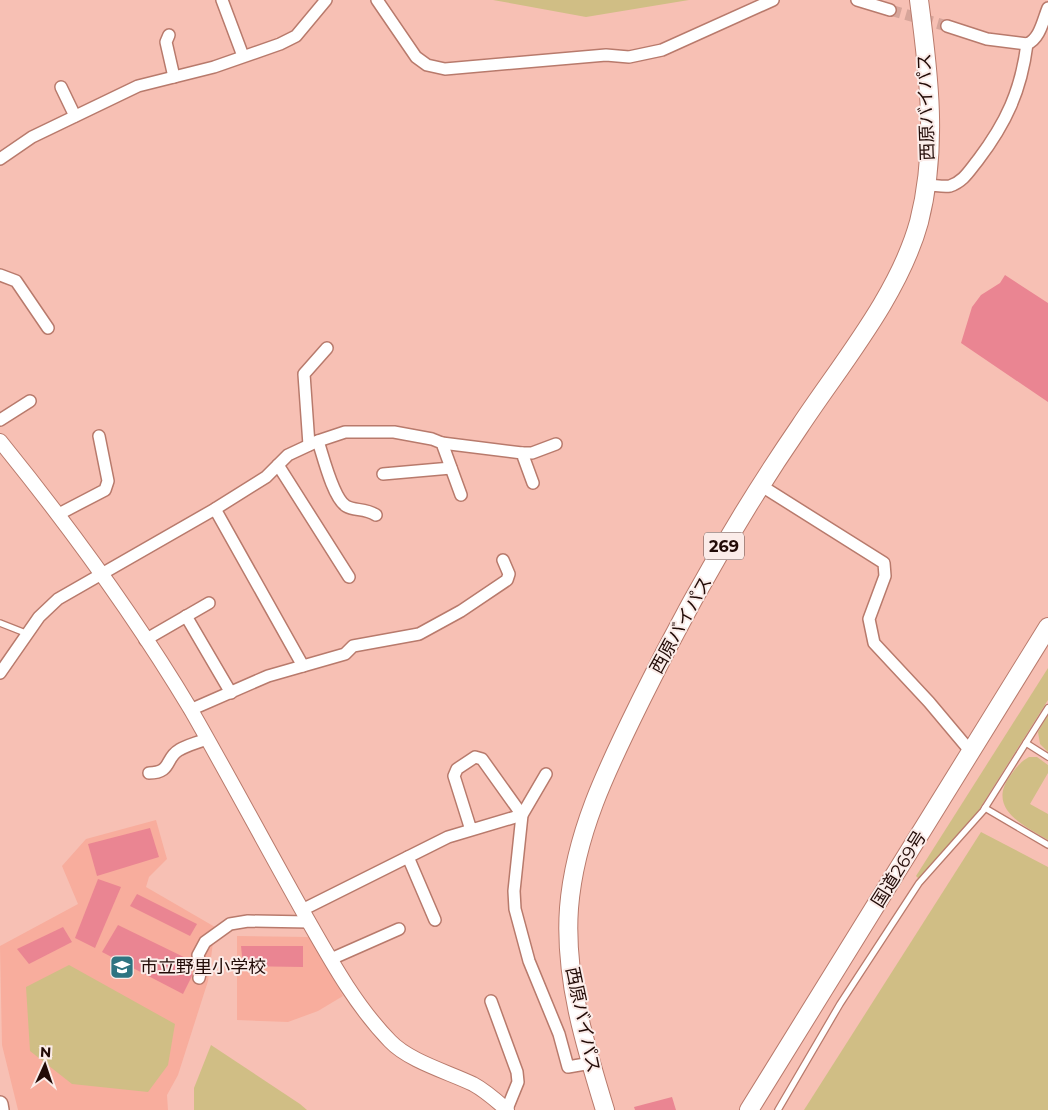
<svg xmlns="http://www.w3.org/2000/svg" width="1048" height="1110" font-family="Montserrat,'Noto Sans JP',sans-serif">
<style>
.built{fill:#f8ad9d}
.green{fill:#d0be85}
.building{fill:#ea8592}
.lines{fill:none;stroke-linecap:round;stroke-linejoin:round}
.minor-tunnel{stroke:#d7a59a;stroke-width:11;stroke-dasharray:11 5.5;stroke-linecap:butt}
.service-casing{stroke:#b87a6c;stroke-width:8}
.minor-casing{stroke:#b87a6c;stroke-width:14}
.tertiary-casing{stroke:#b87a6c;stroke-width:16}
.secondary-casing{stroke:#b87a6c;stroke-width:18}
.trunk-casing{stroke:#b87a6c;stroke-width:20}
.service{stroke:#fff;stroke-width:5.5}
.minor{stroke:#fff;stroke-width:11}
.tertiary{stroke:#fff;stroke-width:14}
.secondary{stroke:#fff;stroke-width:15}
.trunk{stroke:#fff;stroke-width:18}
.labels{text-anchor:middle;dominant-baseline:central;stroke-width:4;stroke-linejoin:round;paint-order:stroke}
.shield{fill:#fbece9;stroke:#634e4b;stroke-width:1}
.shield-label{font-size:16px;font-weight:bold;fill:#220b07}
.street-label{font-size:18px;fill:#220b07;stroke:#fbece9}
.poi-label{font-size:18px;fill:#220b07;stroke:#fbece9;text-anchor:start}
</style>
<rect width="100%" height="100%" fill="#f7c0b4"/>
<g class="built">
<polygon points="156,820 167,859 149,877 146,887 215,927 208,981 178,1075 167,1095 168,1110 18,1110 2,1045 0,946 78,904 62,866 86,839"/>
<polygon points="237,936 310,937 343,996 318,1011 288,1022 237,1020"/>
</g>
<g class="green">
<polygon points="493,0 689,0 586,17"/>
<polygon points="1048,668 1048,700 977,813 920,880 916,876"/>
<polygon points="1048,714 1048,752 1040,744 1038,732"/>
<path d="M 1029,757 L 1037,757 L 1048,765 L 1048,773 L 1030,804 L 1048,814 L 1048,840 C 1025,826 986,809 1010,776 C 1016,768 1020,762 1029,757 Z"/>
<polygon points="981,832 1048,867 1048,1110 804,1110"/>
<polygon points="69,965 175,1024 168,1065 148,1092 72,1084 30,1051 26,987"/>
<polygon points="211,1045 300,1104 307,1110 194,1110 194,1088"/>
</g>
<g class="building">
<polygon points="1005,275 1048,303 1048,402 961,343 972,307 981,295 1000,283"/>
<polygon points="150,828 159,857 97,876 88,844"/>
<polygon points="98,879 121,887 95,948 75,938"/>
<polygon points="137,894 197,924 190,936 130,906"/>
<polygon points="118,925 192,961 192,976 183,994 102,952"/>
<polygon points="63,927 72,942 29,964 17,949"/>
<polygon points="241,946 303,946 303,967 243,966"/>
<polygon points="672,1097 676,1110 635,1110 634,1107"/>
</g>
<g class="lines">
<polyline class="minor-tunnel" points="890,10 947,26"/>
<g class="service-casing">
<g id="service">
<polyline points="0,623 28,634"/>
<polyline points="1026,743 1048,757"/>
<polyline points="985,808 1048,845"/>
<polyline points="778,1110 840,1004 919,883 983,811 1048,708"/>
</g>
</g>
<g class="minor-casing">
<g id="minor">
<polyline points="222,0 243,56"/>
<polyline points="377,0 416,57 427,65 445,69 606,55 629,57 662,50 773,0"/>
<polyline points="857,0 890,10"/>
<path d="M 947,26 L 987,39 L 1027,44 C 1040,39 1043,20 1048,8"/>
<polyline points="169,35 166,42 174,77"/>
<polyline points="61,87 75,116"/>
<polyline points="0,159 32,137 138,86 214,67 280,44 296,36 326,0"/>
<path d="M 927,185 C 934,185 943,187 950,186 C 964,181 969,171 978,160 C 1006,123 1021,91 1027,44"/>
<polyline points="0,275 16,281 48,328"/>
<polyline points="0,420 30,401"/>
<path d="M 318,441 C 323,456 333,498 346,506 C 354,511 365,508 376,515"/>
<polyline points="442,443 522,453 533,483"/>
<polyline points="309,445 304,374 327,348"/>
<polyline points="522,453 532,453 556,444"/>
<polyline points="278,465 349,577"/>
<polyline points="383,474 451,468"/>
<polyline points="760,485 884,563 885,576 869,619 874,643 929,702 971,752"/>
<polyline points="215,509 303,666"/>
<polyline points="59,514 105,490 108,481 99,436"/>
<polyline points="186,616 231,693"/>
<polyline points="145,640 209,603"/>
<polyline points="0,673 39,617 58,599 215,509 266,477 288,455 318,441 345,432 394,432 432,439 442,443 461,495"/>
<polyline points="190,710 268,676 345,654 353,646 419,634 461,611 507,580 509,574 503,560"/>
<path d="M 149,773 C 172,773 165,758 179,750 C 187,745 197,743 206,739"/>
<polyline points="546,774 522,815 514,891 515,909 529,961 559,1034 568,1067 591,1063"/>
<polyline points="408,857 448,837 522,815 482,759 475,757 457,769 454,776 471,830"/>
<polyline points="302,910 408,857 435,920"/>
<polyline points="331,959 399,929"/>
<polyline points="199,978 201,969 198,955 205,942 230,924 248,921 309,922"/>
<polyline points="491,1001 517,1072 518,1082 507,1109"/>
</g>
</g>
<g class="tertiary-casing">
<path id="tertiary" d="M 0,441 C 69,526 134,615 191,710 C 230,778 267,848 306,917 C 330,959 355,1005 390,1041 C 409,1061 448,1072 473,1084 C 486,1091 497,1101 507,1110"/>
</g>
<g class="secondary-casing">
<polyline id="secondary" points="0,1104 1,1110"/>
</g>
<g class="trunk-casing">
<g id="trunk">
<path d="M 605,1110 C 585,1045 564,977 569,908 C 575,832 609,765 642,698 C 688,604 741,512 800,426 C 841,364 899,295 919,222 C 938,148 929,75 919,0"/>
<polyline points="749,1110 1048,627"/>
</g>
</g>
<use href="#service" class="service"/>
<use href="#minor" class="minor"/>
<use href="#tertiary" class="tertiary"/>
<use href="#secondary" class="secondary"/>
<use href="#trunk" class="trunk"/>
</g>
<defs>
<g id="school-square" transform="scale(1.25)"><rect x="-9" y="-9" width="18" height="18" rx="4" fill="#2e7481" stroke="#fbece9"/><path d="M0-5L7-2L0 1L-7-2ZM-4 1L0 2.5L4 1V4Q0 6-4 4Z" fill="#fff"/></g>
</defs>
<g fill-rule="evenodd">
<use href="#school-square" x="122" y="967"/>
</g>
<g class="labels">
<rect class="shield" x="704" y="532.5" width="40" height="27" rx="4"/>
<g class="shield-label">
<text x="724" y="546">269</text>
</g>
<g class="street-label">
<text transform="translate(926 107) rotate(-92)">西原バイパス</text>
<text transform="translate(681 625) rotate(-61)">西原バイパス</text>
<text transform="translate(899 869) rotate(-58)">国道269号</text>
<text transform="translate(583 1020) rotate(78)">西原バイパス</text>
</g>
<g class="poi-label">
<text x="140" y="967">市立野里小学校</text>
</g>
</g>
<g transform="translate(45 1065) rotate(3)" stroke="#fbece9" stroke-width="4" paint-order="stroke">
<path d="M0-4L9 19L0 12L-9 19Z" fill="#220b07"/>
<text y="-8" font-size="14" font-weight="bold" text-anchor="middle" fill="#220b07">N</text>
</g>
</svg>
